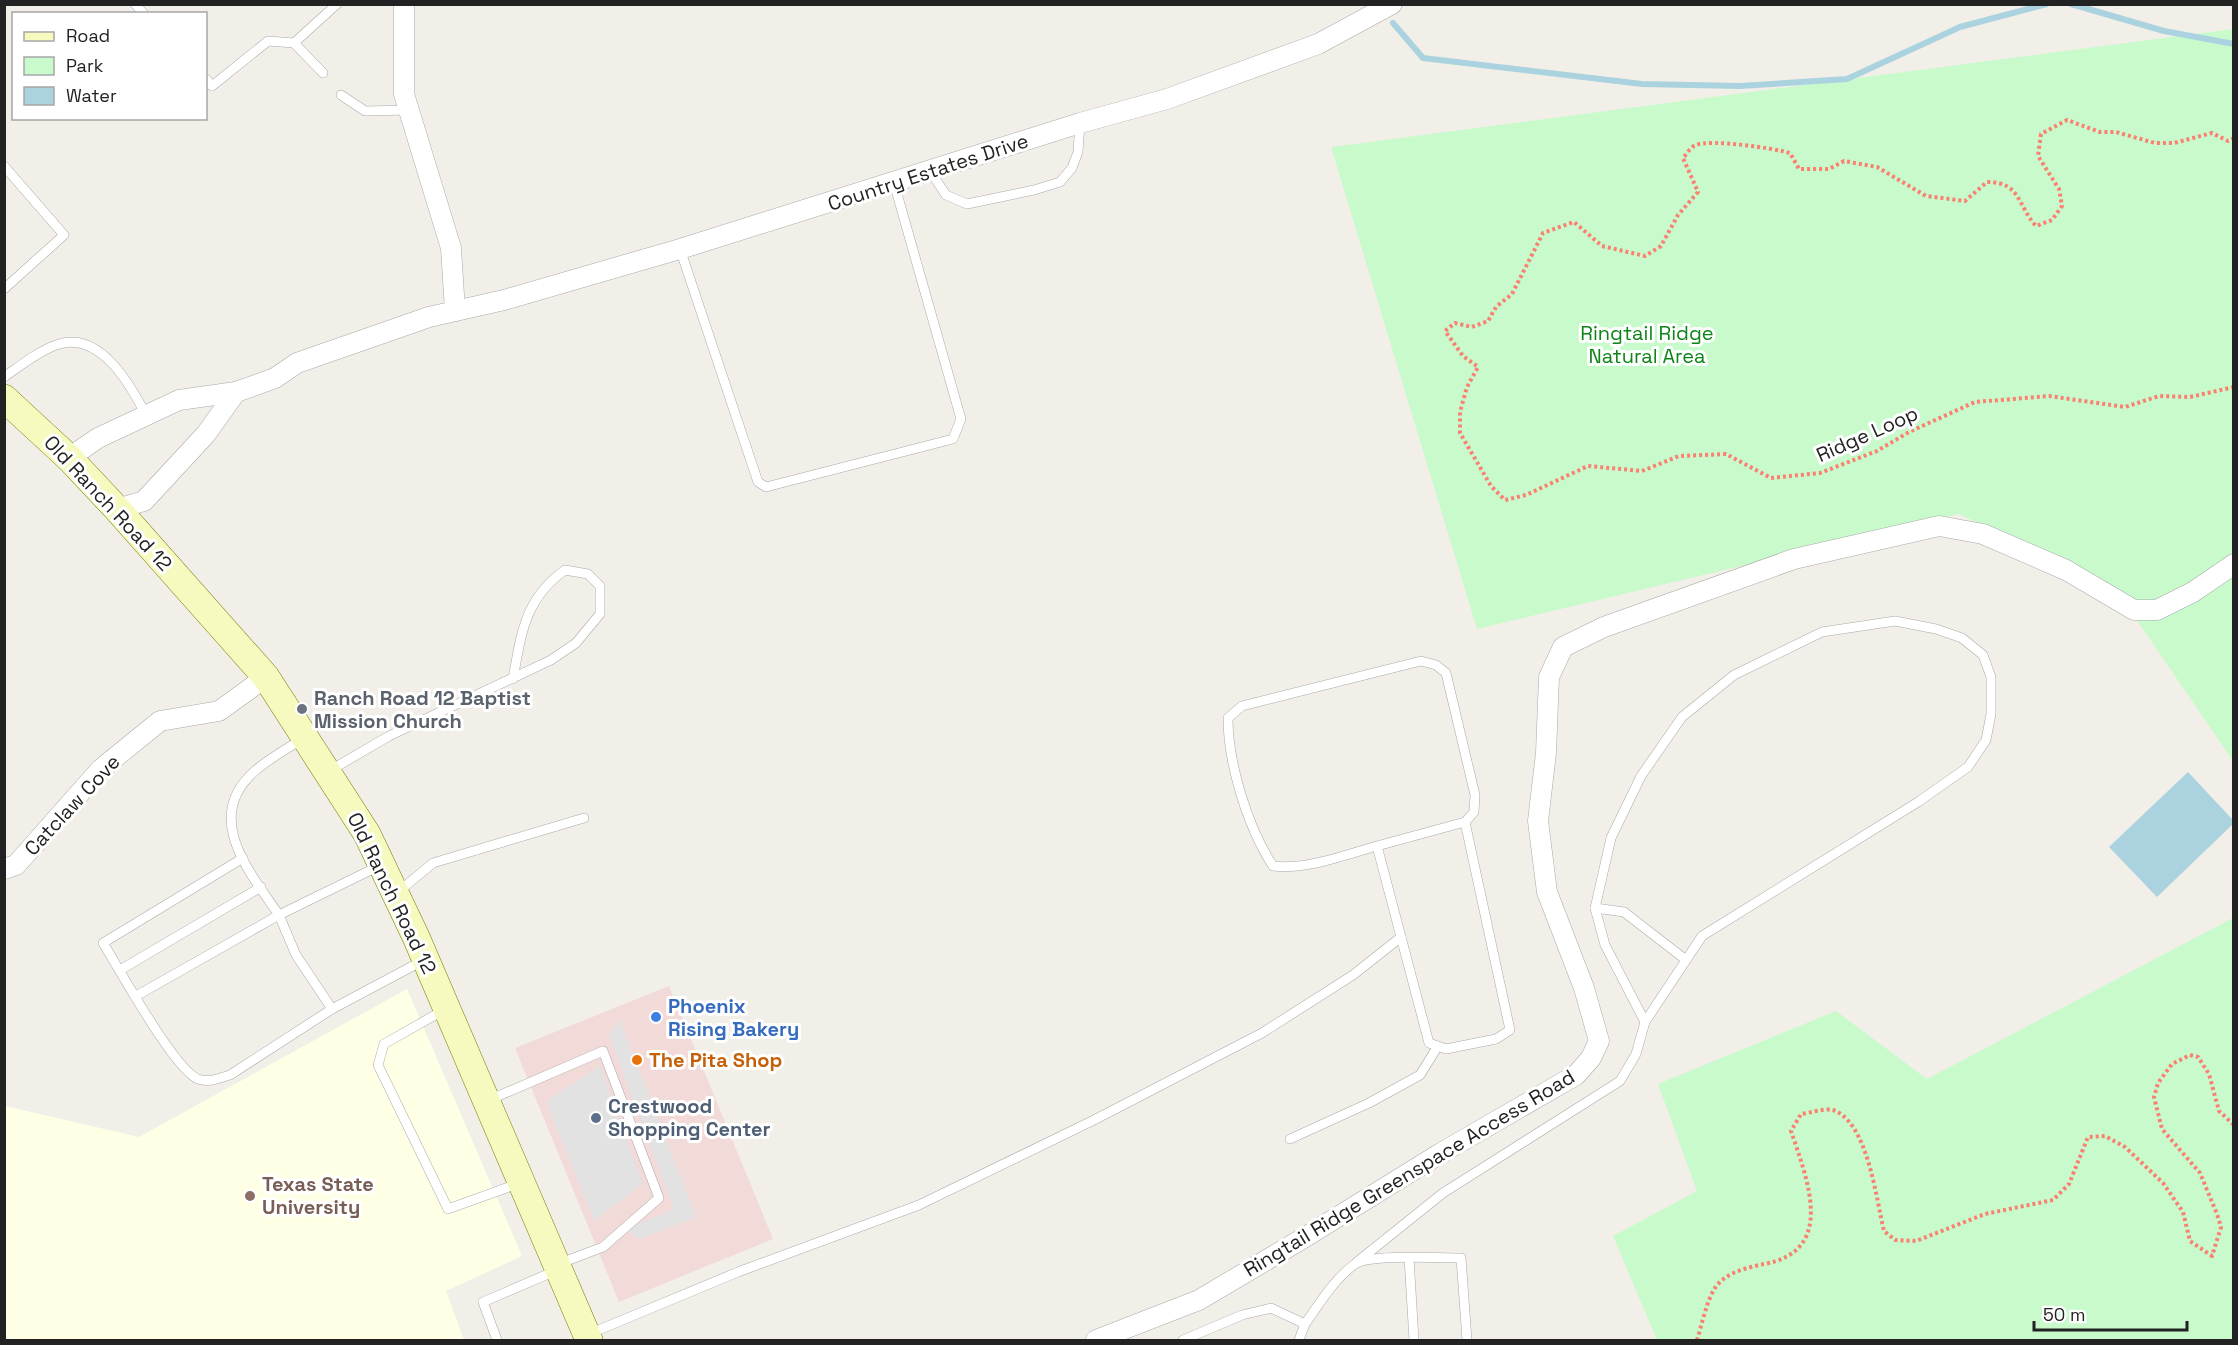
<svg xmlns="http://www.w3.org/2000/svg" width="2238" height="1345" font-family="'Space Grotesk',sans-serif">
<style>
.commercial{fill:#f2dad9}
.education{fill:#ffffe5}
.park{fill:#c8facc}
.parking{fill:#e2e2e2}
.water{fill:#aad3df}
.lines{fill:none;stroke-linecap:round;stroke-linejoin:round}
.stream{stroke:#aad3df;stroke-width:6}
.lane-casing{stroke:#a9a9a9;stroke-width:10}
.street-casing{stroke:#a9a9a9;stroke-width:21}
.secondary-casing{stroke:#707d05;stroke-width:28}
.path{stroke:#fa8072;stroke-width:4;stroke-dasharray:3 3;stroke-linecap:butt}
.lane{stroke:#fff;stroke-width:9}
.street{stroke:#fff;stroke-width:20}
.secondary{stroke:#f7fabf;stroke-width:27}
.worship-dot{fill:#6b7280;stroke:#fff;stroke-width:2}
.shop-dot{fill:#3f7fe0;stroke:#fff;stroke-width:2}
.food-dot{fill:#e8710a;stroke:#fff;stroke-width:2}
.service-dot{fill:#5c6f8a;stroke:#fff;stroke-width:2}
.education-dot{fill:#8d6e63;stroke:#fff;stroke-width:2}
.labels{text-anchor:middle;dominant-baseline:central;stroke-width:6;stroke-linejoin:round;paint-order:stroke}
.street-label{font-size:20px;fill:#222;stroke:#fff}
.park-label{font-size:20px;fill:#0c8416;stroke:#fff}
.worship-label{font-size:20px;font-weight:bold;fill:#5b616d;stroke:#fff;text-anchor:start}
.shop-label{font-size:20px;font-weight:bold;fill:#366cbe;stroke:#fff;text-anchor:start}
.food-label{font-size:20px;font-weight:bold;fill:#c56008;stroke:#fff;text-anchor:start}
.service-label{font-size:20px;font-weight:bold;fill:#4e5e75;stroke:#fff;text-anchor:start}
.education-label{font-size:20px;font-weight:bold;fill:#785e54;stroke:#fff;text-anchor:start}
</style>
<rect width="100%" height="100%" fill="#f2efe9"/>
<polygon class="commercial" points="669,986 773,1239 619,1302 515,1048"/>
<polygon class="education" points="407,989 522,1256 446,1291 464,1340 5,1340 5,1106 139,1137"/>
<g class="park">
<polygon points="2233,29 2233,761 2117,591 1959,514 1477,629 1331,147"/>
<polygon points="2233,918 2233,1340 1657,1340 1613,1236 1697,1191 1658,1084 1836,1011 1927,1079"/>
</g>
<g class="parking">
<polygon points="620,1020 696,1217 640,1239 625,1229 674,1209 609,1035"/>
<polygon points="600,1066 643,1184 594,1221 546,1101"/>
</g>
<polygon class="water" points="2188,772 2233,820 2233,824 2157,897 2109,847"/>
<g class="lines">
<g class="stream">
<polyline points="2071,4 2164,31 2234,44"/>
<polyline points="1393,23 1423,58 1642,84 1740,86 1847,79 1960,27 2047,4"/>
</g>
<g class="lane-casing">
<g id="lane">
<polyline points="135,4 144,14"/>
<polyline points="294,43 337,4"/>
<polyline points="206,79 212,86 268,41 294,43 323,73"/>
<polyline points="341,95 365,111 409,110"/>
<polyline points="4,166 64,235 4,289"/>
<polyline points="930,171 946,195 967,204 1034,190 1060,182 1072,168 1078,152 1080,123"/>
<polyline points="680,249 758,482 766,487 953,439 961,419 894,183"/>
<path d="M 4,377 C 20,366 37,352 56,345 C 99,329 130,384 146,415"/>
<path d="M 302,739 C 287,749 270,758 256,770 C 202,816 248,870 279,915 L 379,866"/>
<path d="M 329,771 L 389,736 L 551,660 L 576,643 L 600,614 L 600,586 L 588,574 L 565,570 C 525,598 521,634 513,679"/>
<path d="M 243,858 L 103,943 C 120,970 174,1069 198,1079 C 209,1083 219,1078 230,1075 L 332,1009"/>
<polyline points="398,892 433,863 584,818"/>
<polyline points="1595,908 1624,912 1686,960"/>
<polyline points="1401,937 1429,1043 1446,1049 1496,1039 1510,1030 1465,822"/>
<polyline points="120,970 261,887"/>
<polyline points="136,996 279,915 296,955 332,1009 424,960"/>
<polyline points="444,1010 384,1044 378,1065 448,1209 520,1183"/>
<polyline points="489,1100 603,1051 659,1198 603,1247 558,1264"/>
<polyline points="1290,1139 1369,1103 1420,1075 1438,1046"/>
<polyline points="1409,1258 1414,1340"/>
<polyline points="1357,1262 1443,1193 1620,1081 1636,1054 1645,1022 1702,936 1918,802 1968,767 1986,740 1991,714 1991,677 1983,655 1962,638 1936,629 1895,621 1822,632 1734,675 1682,717 1641,776 1611,838 1595,908 1605,945 1645,1022"/>
<path d="M 1305,1324 C 1320,1303 1334,1279 1355,1264 C 1368,1254 1441,1258 1461,1258 L 1467,1340"/>
<path d="M 589,1334 L 738,1272 L 919,1205 L 1094,1120 L 1262,1033 L 1353,975 L 1401,937 L 1377,846 C 1344,855 1307,870 1273,866 C 1248,828 1228,764 1228,718 L 1242,706 L 1421,661 L 1436,665 L 1446,673 L 1475,795 L 1474,812 L 1465,822 L 1377,846"/>
<polyline points="497,1340 483,1302 555,1271"/>
<polyline points="1183,1340 1242,1315 1271,1308 1305,1324 1299,1340"/>
</g>
</g>
<g class="street-casing">
<g id="street">
<polyline points="404,4 404,94 451,248 455,311"/>
<polyline points="69,458 98,438 179,400 236,392 275,378 297,363 429,317 504,300 680,249 1080,123 1167,99 1318,44 1392,4"/>
<polyline points="117,509 144,501 206,434 236,392"/>
<polyline points="4,869 16,865 101,769 160,721 219,711 266,677"/>
<polyline points="1096,1340 1199,1300 1302,1239 1441,1153 1576,1075 1591,1058 1599,1041 1584,988 1547,892 1538,821 1546,753 1549,677 1563,647 1604,627 1794,559 1939,526 1983,534 2066,570 2134,610 2157,610 2193,592 2234,564"/>
</g>
</g>
<g class="secondary-casing">
<polyline id="secondary" points="4,398 69,458 117,509 266,677 367,834 416,937 589,1340"/>
</g>
<g class="path">
<path d="M 2234,138 L 2228,141 L 2212,133 L 2174,143 L 2155,143 L 2116,132 L 2100,132 L 2067,120 L 2041,134 L 2038,156 L 2059,189 L 2062,206 L 2052,220 L 2036,226 C 2017,205 2021,182 1987,182 L 1965,201 L 1926,196 L 1877,167 L 1844,161 L 1829,169 L 1799,169 L 1790,153 C 1773,148 1711,139 1696,145 C 1690,147 1687,154 1683,158 L 1698,192 L 1678,215 L 1661,246 L 1645,256 L 1602,246 L 1574,222 L 1543,233 L 1512,294 L 1496,307 L 1488,321 L 1472,327 L 1455,323 L 1445,331 L 1463,356 L 1478,367 L 1467,387 L 1460,412 L 1460,433 L 1491,486 L 1505,500 L 1526,495 L 1588,466 L 1642,471 L 1679,456 L 1726,454 L 1771,478 L 1820,473 L 1877,451 L 1909,432 L 1975,402 L 2049,396 L 2125,407 L 2159,396 L 2190,397 L 2234,387"/>
<path d="M 1697,1340 C 1702,1325 1706,1302 1715,1288 C 1726,1272 1746,1268 1764,1264 C 1837,1251 1807,1179 1791,1131 L 1801,1114 C 1810,1113 1824,1108 1833,1110 C 1868,1122 1876,1199 1884,1231 L 1895,1240 L 1916,1241 L 1985,1214 L 2053,1200 L 2069,1184 L 2088,1137 L 2105,1136 L 2125,1147 L 2163,1183 L 2183,1212 L 2190,1241 L 2212,1256 L 2221,1227 L 2217,1214 L 2200,1173 L 2162,1129 L 2154,1097 L 2158,1083 L 2172,1064 L 2190,1055 L 2198,1057 L 2209,1074 L 2219,1111 L 2234,1125"/>
</g>
<use href="#lane" class="lane"/>
<use href="#street" class="street"/>
<use href="#secondary" class="secondary"/>
</g>
<circle class="worship-dot" cx="302" cy="709" r="6"/>
<circle class="shop-dot" cx="656" cy="1017" r="6"/>
<circle class="food-dot" cx="637" cy="1060" r="6"/>
<circle class="service-dot" cx="596" cy="1118" r="6"/>
<circle class="education-dot" cx="250" cy="1196" r="6"/>
<g class="labels">
<g class="street-label">
<text transform="translate(928 172) rotate(-18)">Country Estates Drive</text>
<text transform="translate(1867 434) rotate(-24)">Ridge Loop</text>
<text transform="translate(108 503) rotate(47)">Old Ranch Road 12</text>
<text transform="translate(72 805) rotate(-47)">Catclaw Cove</text>
<text transform="translate(392 893) rotate(64)">Old Ranch Road 12</text>
<text transform="translate(1409 1173) rotate(-31)">Ringtail Ridge Greenspace Access Road</text>
</g>
<g class="park-label">
<text x="1647" y="333">Ringtail Ridge<tspan x="1647" dy="23">Natural Area</tspan></text>
</g>
<g class="worship-label">
<text x="314" y="698">Ranch Road 12 Baptist<tspan x="314" dy="23">Mission Church</tspan></text>
</g>
<g class="shop-label">
<text x="668" y="1006">Phoenix<tspan x="668" dy="23">Rising Bakery</tspan></text>
</g>
<g class="food-label">
<text x="649" y="1060">The Pita Shop</text>
</g>
<g class="service-label">
<text x="608" y="1106">Crestwood<tspan x="608" dy="23">Shopping Center</tspan></text>
</g>
<g class="education-label">
<text x="262" y="1184">Texas State<tspan x="262" dy="23">University</tspan></text>
</g>
</g>
<rect width="2238" height="1345" fill="none" stroke="#222222" stroke-width="12"/>
<rect x="12" y="12" width="195" height="108" fill="#ffffff" stroke="#a7a7a7" stroke-width="1.5"/>
<rect x="24" y="32" width="30" height="9" fill="#f7fabf" stroke="#a7a7a7" stroke-width="1.5"/>
<text x="66" y="42" font-size="18" fill="#222222">Road</text>
<rect x="24" y="57" width="30" height="18" fill="#c8facc" stroke="#a7a7a7" stroke-width="1.5"/>
<text x="66" y="72" font-size="18" fill="#222222">Park</text>
<rect x="24" y="87" width="30" height="18" fill="#aad3df" stroke="#a7a7a7" stroke-width="1.5"/>
<text x="66" y="102" font-size="18" fill="#222222">Water</text>
<path d="M2034 1321v9h153v-9" fill="none" stroke="#222222" stroke-width="3"/>
<text x="2043" y="1321" font-size="18" fill="#222222" stroke="#ffffff" stroke-width="4.5" paint-order="stroke">50 m</text>
</svg>
